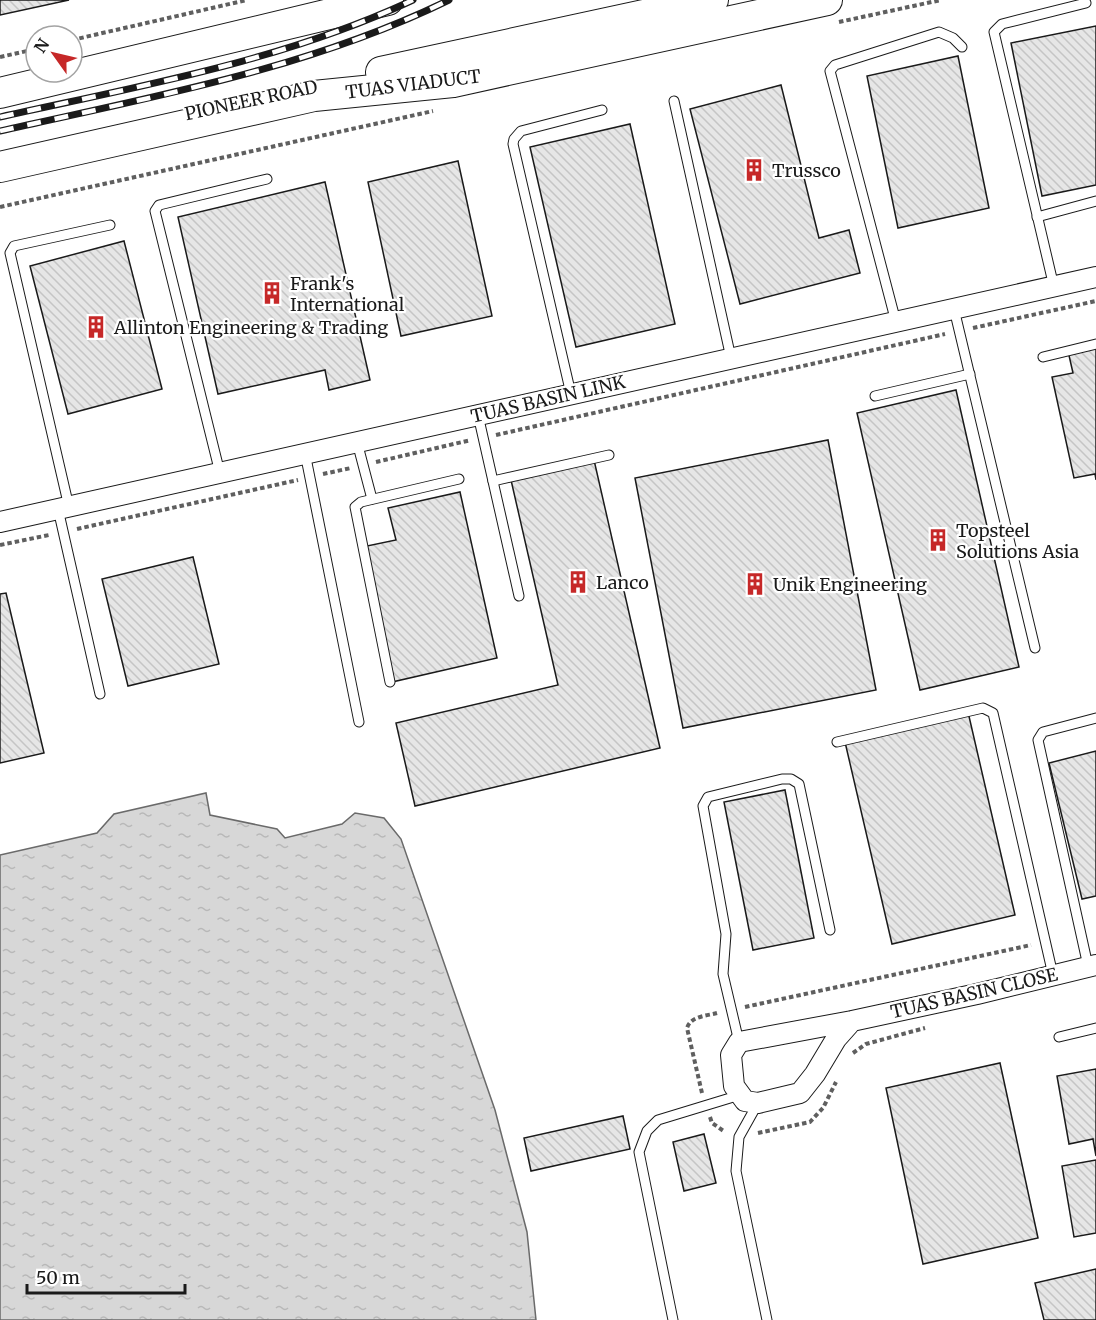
<svg xmlns="http://www.w3.org/2000/svg" width="1096" height="1320" font-family="Merriweather,serif">
<style>
.water{fill:url(#water-ripples);stroke:#6a6a6a;stroke-width:1.5}
.building{fill:url(#building-back-hatch);stroke:#1a1a1a;stroke-width:1.5}
.lines{fill:none;stroke-linecap:round;stroke-linejoin:round}
.service-casing{stroke:#1a1a1a;stroke-width:11}
.minor-casing{stroke:#1a1a1a;stroke-width:22}
.primary-casing{stroke:#1a1a1a;stroke-width:32}
.path{stroke:#5f5f5f;stroke-width:4;stroke-dasharray:4.5 3;stroke-linecap:butt}
.service{stroke:#fff;stroke-width:9}
.minor{stroke:#fff;stroke-width:20}
.primary{stroke:#fff;stroke-width:30}
.rail-casing{stroke:#1a1a1a;stroke-width:7}
.rail{stroke:#fff;stroke-width:4.5;stroke-dasharray:14;stroke-linecap:butt}
.labels{text-anchor:middle;dominant-baseline:central;stroke-width:4.5;stroke-linejoin:round;paint-order:stroke}
.street-label{font-size:18px;fill:#1a1a1a;stroke:#fff}
.poi-label{font-size:18px;fill:#1a1a1a;stroke:#fff;text-anchor:start}
</style>
<defs>
<pattern id="water-ripples" width="26" height="14" patternUnits="userSpaceOnUse" patternTransform="scale(1.5)"><rect width="26" height="14" fill="#d7d7d7"/><path d="M2 4q2-2 4 0t4 0M15 11q2-2 4 0t4 0" fill="none" stroke="#b8b8b8"/></pattern>
<pattern id="building-back-hatch" width="6" height="6" patternUnits="userSpaceOnUse" patternTransform="scale(1.5)"><rect width="6" height="6" fill="#e6e6e6"/><path d="M-1 5l2 2M0 0l6 6M5-1l2 2" fill="none" stroke="#c5c5c5"/></pattern>
</defs>
<rect width="100%" height="100%" fill="#fff"/>
<polygon class="water" points="206,793 210,815 277,829 285,838 342,824 355,813 384,818 401,839 495,1110 527,1232 536,1320 0,1320 0,855 97,833 114,814"/>
<g class="building">
<polygon points="0,0 69,0 0,15"/>
<polygon points="1096,26 1096,185 1042,196 1011,43"/>
<polygon points="958,56 989,208 898,228 867,76"/>
<polygon points="781,85 819,238 849,230 860,273 740,304 690,109"/>
<polygon points="630,124 675,324 576,347 530,147"/>
<polygon points="458,161 492,316 401,336 368,182"/>
<polygon points="325,182 370,380 329,390 325,370 218,394 178,217"/>
<polygon points="124,241 162,389 68,414 30,266"/>
<polygon points="1096,345 1096,480 1095,474 1074,478 1052,377 1073,373 1068,351"/>
<polygon points="956,390 1019,667 920,690 857,413"/>
<polygon points="828,440 876,690 683,728 635,478"/>
<polygon points="594,460 660,748 415,806 396,723 558,685 511,480"/>
<polygon points="460,492 497,658 392,682 362,547 396,540 388,508"/>
<polygon points="193,557 219,664 128,686 102,579"/>
<polygon points="6,593 44,753 0,763 0,594"/>
<polygon points="968,712 1015,915 892,944 845,742"/>
<polygon points="1096,751 1096,896 1082,899 1049,763"/>
<polygon points="785,790 814,938 753,950 724,802"/>
<polygon points="1000,1063 1038,1238 923,1264 886,1088"/>
<polygon points="1096,1069 1096,1156 1093,1139 1069,1144 1057,1076"/>
<polygon points="623,1116 630,1149 531,1171 524,1138"/>
<polygon points="704,1134 716,1183 684,1191 673,1142"/>
<polygon points="1096,1160 1096,1233 1074,1237 1062,1166"/>
<polygon points="1096,1269 1096,1320 1044,1320 1035,1283"/>
</g>
<g class="lines">
<g class="service-casing">
<g id="service">
<polyline points="674,101 731,358"/>
<polyline points="1037,217 1096,201"/>
<polyline points="1054,287 994,32 1002,24 1086,3"/>
<polyline points="954,309 1035,648"/>
<polyline points="896,322 830,71 835,65 939,32 953,38 962,47"/>
<polyline points="1043,357 1096,344"/>
<polyline points="571,394 513,144 514,139 521,131 602,110"/>
<polyline points="875,396 970,374"/>
<polyline points="478,415 519,596"/>
<polyline points="357,442 372,499"/>
<polyline points="305,453 359,722"/>
<polyline points="220,473 155,211 159,205 267,179"/>
<polyline points="493,481 609,455"/>
<polyline points="69,507 10,253 14,246 110,225"/>
<polyline points="58,509 100,694"/>
<polyline points="390,682 355,507 361,502 459,479"/>
<polyline points="837,742 983,708 993,713 1053,975"/>
<polyline points="1088,966 1038,740 1043,732 1096,718"/>
<polyline points="1059,1037 1096,1028"/>
<polyline points="739,1042 723,974 726,934 703,806 708,797 782,779 791,779 799,784 830,930"/>
<polyline points="758,1103 739,1137 736,1171 767,1320"/>
<polyline points="673,1320 639,1152 647,1131 658,1120 740,1095"/>
</g>
</g>
<g class="minor-casing">
<g id="minor">
<polyline points="0,522 1096,277"/>
<polyline points="852,1021 836,1039 815,1074 800,1093 758,1103 745,1101 734,1086 731,1055 739,1042 852,1021 977,994 1096,965"/>
</g>
</g>
<g class="primary-casing">
<g id="primary">
<polyline points="381,72 713,0"/>
<polyline points="0,93 388,0"/>
<polyline points="0,167 314,96 453,82 827,0"/>
</g>
</g>
<g class="path">
<polyline points="839,22 941,0"/>
<polyline points="72,40 247,0"/>
<polyline points="0,57 36,49"/>
<polyline points="0,207 433,111"/>
<polyline points="973,328 1096,301"/>
<polyline points="496,435 945,334"/>
<polyline points="376,462 471,440"/>
<polyline points="323,474 351,468"/>
<polyline points="77,529 298,480"/>
<polyline points="0,545 49,535"/>
<polyline points="745,1007 1031,945"/>
<polyline points="853,1053 866,1044 925,1028"/>
<path d="M 702,1093 L 687,1028 C 691,1016 706,1016 717,1013"/>
<polyline points="710,1117 712,1123 725,1132"/>
<polyline points="758,1133 810,1122 823,1108 836,1082"/>
</g>
<use href="#service" class="service"/>
<use href="#minor" class="minor"/>
<use href="#primary" class="primary"/>
<g class="rail-casing">
<g id="rail">
<path d="M 0,117 C 139,86 283,61 413,0"/>
<path d="M 0,131 C 151,97 308,69 449,0"/>
</g>
</g>
<use href="#rail" class="rail"/>
</g>
<defs>
<g id="building-bare" transform="scale(1.8)"><path d="M-4-6H4V6H1V3H-1V6H-4ZM-2.5-4.3h1.7v1.8h-1.7ZM.8-4.3h1.7v1.8H.8ZM-2.5-1h1.7V.8h-1.7ZM.8-1h1.7V.8H.8Z" fill="#c62828" stroke="#fff" stroke-width="2.5" paint-order="stroke"/></g>
</defs>
<g fill-rule="evenodd">
<use href="#building-bare" x="754" y="170"/>
<use href="#building-bare" x="272" y="293"/>
<use href="#building-bare" x="96" y="327"/>
<use href="#building-bare" x="938" y="540"/>
<use href="#building-bare" x="578" y="582"/>
<use href="#building-bare" x="755" y="584"/>
</g>
<g class="labels">
<g class="street-label">
<text transform="translate(413 84) rotate(-7)">TUAS VIADUCT</text>
<text transform="translate(251 100) rotate(-12)">PIONEER ROAD</text>
<text transform="translate(548 399) rotate(-13)">TUAS BASIN LINK</text>
<text transform="translate(974 993) rotate(-13)">TUAS BASIN CLOSE</text>
</g>
<g class="poi-label">
<text x="772" y="170">Trussco</text>
<text x="290" y="283">Frank's<tspan x="290" dy="21">International</tspan></text>
<text x="114" y="327">Allinton Engineering &amp; Trading</text>
<text x="956" y="530">Topsteel<tspan x="956" dy="21">Solutions Asia</tspan></text>
<text x="596" y="582">Lanco</text>
<text x="773" y="584">Unik Engineering</text>
</g>
</g>
<g transform="translate(54 54) rotate(304)"><circle r="28" fill="#ffffff" stroke="#a3a3a3" stroke-width="1.5"/>
<path d="M0-4.5L10 22L0 15L-10 22Z" fill="#c62828"/>
<text y="-9" font-size="16" font-weight="bold" text-anchor="middle" fill="#1a1a1a">N</text>
</g>
<path d="M27 1284v9h158v-9" fill="none" stroke="#1a1a1a" stroke-width="3"/>
<text x="36" y="1284" font-size="18" fill="#1a1a1a" stroke="#ffffff" stroke-width="4.5" paint-order="stroke">50 m</text>
</svg>
